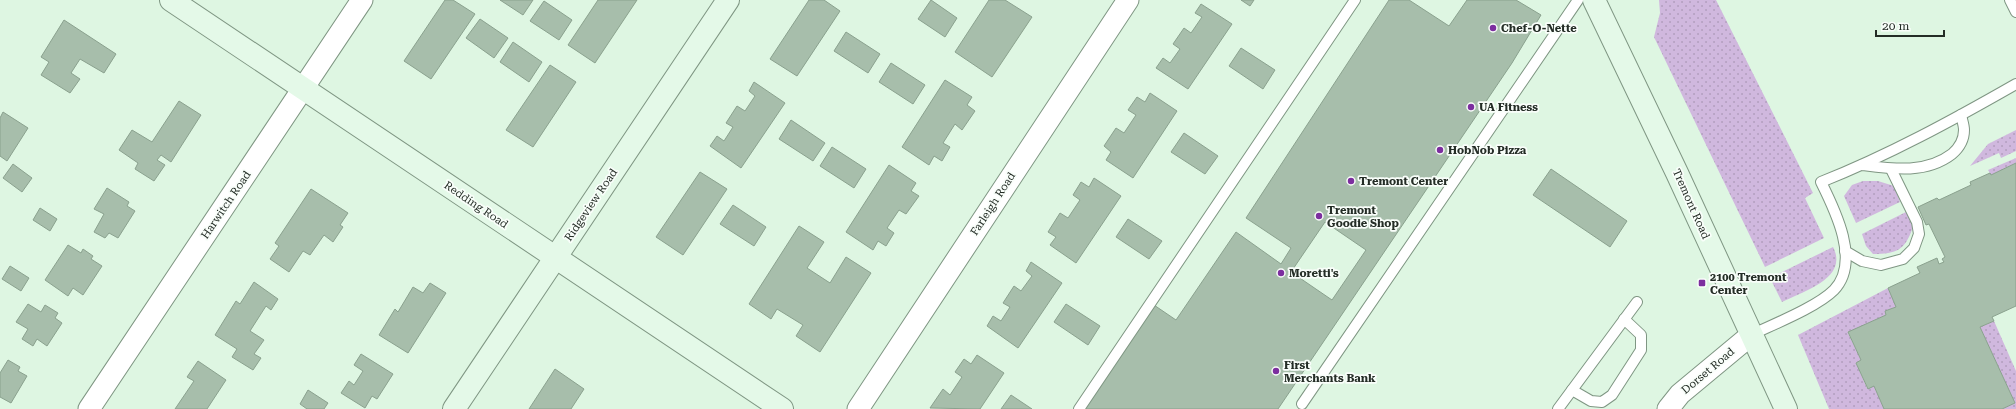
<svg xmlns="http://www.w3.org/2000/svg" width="2016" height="409" font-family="'Roboto Serif',serif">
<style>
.grass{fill:url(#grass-dots)}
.building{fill:#a7beab;stroke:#8aa18e;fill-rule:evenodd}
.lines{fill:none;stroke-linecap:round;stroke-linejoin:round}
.lane-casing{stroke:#7f9683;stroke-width:12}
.street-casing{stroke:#7f9683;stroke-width:23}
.secondary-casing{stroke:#7f9683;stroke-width:24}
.lane{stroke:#fff;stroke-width:10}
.street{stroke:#fff;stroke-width:21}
.secondary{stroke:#e4f9e8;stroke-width:22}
.poi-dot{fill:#7c2e9f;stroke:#f9fefa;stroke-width:1.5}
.labels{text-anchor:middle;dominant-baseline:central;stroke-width:3.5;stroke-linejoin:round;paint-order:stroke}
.poi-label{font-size:11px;font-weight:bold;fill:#242d26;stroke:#f9fefa;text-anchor:start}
.street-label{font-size:11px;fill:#242d26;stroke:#f9fefa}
</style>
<defs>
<pattern id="grass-dots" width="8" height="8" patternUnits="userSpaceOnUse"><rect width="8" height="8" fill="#d0b8de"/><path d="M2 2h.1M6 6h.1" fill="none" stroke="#b29ebe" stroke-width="1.8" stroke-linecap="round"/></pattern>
</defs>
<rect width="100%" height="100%" fill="#def6e2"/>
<g class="grass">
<polygon points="1659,0 1716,0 1813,193 1805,198 1824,238 1765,267 1654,37 1660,13"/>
<polygon points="2016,130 2016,151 2001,158 1999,153 1970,166 1988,144"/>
<polygon points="2016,158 2016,163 1991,175 1988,170"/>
<polygon points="1863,181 1878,181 1894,186 1900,202 1856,223 1844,196 1852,185"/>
<path d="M 1906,212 L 1913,227 C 1905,250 1897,254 1873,254 L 1866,246 L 1862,234 Z"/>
<path d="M 1833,247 C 1849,278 1804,291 1782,302 L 1770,278 Z"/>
<polygon points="1888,288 1896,307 1885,311 1886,315 1848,333 1861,360 1856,363 1867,388 1874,386 1884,409 1829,409 1798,335"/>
<polygon points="1994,321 2016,371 2016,409 2002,409 2015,403 1980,327"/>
</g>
<g class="building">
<polygon points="445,0 453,0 475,14 431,79 404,61"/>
<polygon points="500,0 533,0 523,15"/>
<polygon points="598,0 637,0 595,63 568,45"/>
<polygon points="809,0 824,0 840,11 797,76 770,59"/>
<polygon points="931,0 957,18 945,37 918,19"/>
<polygon points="989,0 1005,0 1032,17 992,77 955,52"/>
<polygon points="1241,0 1254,0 1250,6"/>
<path d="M 1389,0 L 1409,0 L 1449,26 L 1467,0 L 1516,0 L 1541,15 L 1512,63 L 1278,409 L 1081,409 L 1151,303 L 1176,320 L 1236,232 L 1281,264 L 1291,248 L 1246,218 ZM 1325,222 L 1366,250 L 1332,300 L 1291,272 Z"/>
<polygon points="544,1 572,20 559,40 530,21"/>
<polygon points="1201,4 1232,24 1188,89 1156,68 1163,58 1170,63 1180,49 1173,44 1184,28 1191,33 1202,17 1195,13"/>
<polygon points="480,19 508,38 494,58 466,38"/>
<polygon points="64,20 116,54 104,73 80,59 71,73 80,79 70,93 41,75 49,62 41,57"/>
<polygon points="846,32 880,54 868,73 834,51"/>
<polygon points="513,42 542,62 529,82 500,62"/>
<polygon points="1241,48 1275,70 1263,89 1229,66"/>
<polygon points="891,63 925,85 913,104 879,82"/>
<polygon points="550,65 576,82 533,147 506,130"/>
<polygon points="945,80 972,97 967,105 975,111 962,130 955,124 943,143 950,147 942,161 934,156 929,165 902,147"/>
<polygon points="754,82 785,103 741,168 710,146 717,136 724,141 733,127 726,123 737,106 745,111 755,96 749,91"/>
<polygon points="1150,93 1177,111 1133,178 1106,160 1111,152 1104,146 1116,128 1124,133 1136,115 1128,110 1137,97 1145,102"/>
<polygon points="179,101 201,115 171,162 161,155 157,160 165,165 154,181 135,169 138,163 119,150 132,130 152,142"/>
<polygon points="3,112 28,128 7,161 0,156 0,118"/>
<polygon points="791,120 825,143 813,161 779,139"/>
<polygon points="1184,133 1218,156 1205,174 1171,152"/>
<polygon points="832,147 866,169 854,188 820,166"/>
<polygon points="2016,163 2016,306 1992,317 1994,321 1980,327 2015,403 2002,409 1884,409 1874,386 1868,389 1856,363 1861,360 1848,332 1886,315 1885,311 1896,307 1888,288 1920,273 1917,267 1937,258 1939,264 1944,262 1942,259 1945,257 1929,224 1926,225 1918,207 1937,198 1939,200 1971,185 1970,182 1990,173 1991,175"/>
<polygon points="13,164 32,178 22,192 3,178"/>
<polygon points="889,165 916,183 911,191 919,196 906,214 899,210 887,228 894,233 886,246 878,241 873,250 846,232"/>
<polygon points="1551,169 1627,221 1610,247 1533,195"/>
<polygon points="700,172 727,189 683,255 656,237"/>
<polygon points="1094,178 1121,196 1076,263 1050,245 1056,237 1048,232 1060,213 1068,218 1080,200 1073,195 1081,182 1089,187"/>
<polygon points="107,188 129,202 127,206 135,211 118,238 109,233 105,238 94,232 104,214 94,209"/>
<polygon points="311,189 348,213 340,225 343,227 333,242 324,235 310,255 303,251 289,272 270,259 279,246 275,243"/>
<polygon points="733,205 766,227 754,246 720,224"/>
<polygon points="40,208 57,219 50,231 33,220"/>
<polygon points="1128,219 1162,241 1149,259 1116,237"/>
<polygon points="799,226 824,242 807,268 830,283 846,257 871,273 820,352 796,336 803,325 777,309 771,319 749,304"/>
<polygon points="68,245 81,253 83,249 93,256 91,259 102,266 83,295 73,288 68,296 45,280"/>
<polygon points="1031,262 1062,283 1018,348 987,326 993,316 1001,321 1010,307 1003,303 1014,286 1021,291 1032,276 1026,271"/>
<polygon points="10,266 29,278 21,291 2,279"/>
<polygon points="254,282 278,299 271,310 266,306 250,331 264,340 254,354 261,358 253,370 232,357 237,349 215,335 236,301 240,304"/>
<polygon points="430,283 446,293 408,353 379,335 395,309 398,312 413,287 423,293"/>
<polygon points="28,304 41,312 45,305 58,313 55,318 62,323 47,346 37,339 33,346 22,339 28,329 16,322"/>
<polygon points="1066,304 1100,326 1088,345 1054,322"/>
<polygon points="361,354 393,374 377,399 372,396 365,408 341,393 349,381 354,385 363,371 354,365"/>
<polygon points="977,355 1004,373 980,409 930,408 943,389 950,395 962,377 955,372 964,359 971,364"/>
<polygon points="8,360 20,367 18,371 27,376 11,403 0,397 0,373"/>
<polygon points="198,361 226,380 207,409 175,409 194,381 187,377"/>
<polygon points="555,369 584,389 571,409 529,409"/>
<polygon points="308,390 328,403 324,409 307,409 300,404"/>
<polygon points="1011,395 1032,409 1001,409"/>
</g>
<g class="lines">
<g class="lane-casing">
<g id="lane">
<polyline points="2010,0 2016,12"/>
<path d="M 1862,165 C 1893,169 1926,174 1952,154 C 1959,148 1964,141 1964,130 C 1964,125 1962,120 1961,115"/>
<polyline points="1845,251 1862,261 1881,265 1903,259 1914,248 1919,234 1917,222 1891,169"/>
<path d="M 1751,335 C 1774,324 1817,307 1834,290 C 1861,262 1835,210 1821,182 C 1889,155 1953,120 2016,84"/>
<polyline points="1572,390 1591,401 1602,402 1612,395 1641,350 1641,335 1624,319"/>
<polyline points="1302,404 1578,0"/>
<polyline points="1079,409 1355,0"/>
<polyline points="1558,409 1637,302"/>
</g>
</g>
<g class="street-casing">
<g id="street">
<polyline points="89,409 362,0"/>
<polyline points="858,409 1128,0"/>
<polyline points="1668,409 1680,394 1751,335"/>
</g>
</g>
<g class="secondary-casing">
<g id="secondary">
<polyline points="171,0 782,409"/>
<polyline points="1594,0 1677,173 1786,409"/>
<polyline points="454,409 728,0"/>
</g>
</g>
<use href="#lane" class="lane"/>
<use href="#street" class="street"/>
<use href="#secondary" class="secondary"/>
</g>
<g class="poi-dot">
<circle cx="1493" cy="28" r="4"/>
<circle cx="1471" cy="107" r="4"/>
<circle cx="1440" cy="150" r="4"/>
<circle cx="1351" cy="181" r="4"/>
<circle cx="1319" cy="216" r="4"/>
<circle cx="1281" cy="273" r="4"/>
<rect x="1698" y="279" width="8" height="8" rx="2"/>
<circle cx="1276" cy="371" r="4"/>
</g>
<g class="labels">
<g class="poi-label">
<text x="1501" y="28">Chef-O-Nette</text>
<text x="1479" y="107">UA Fitness</text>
<text x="1448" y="150">HobNob Pizza</text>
<text x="1359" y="181">Tremont Center</text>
<text x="1327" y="210">Tremont<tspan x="1327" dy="13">Goodie Shop</tspan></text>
<text x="1289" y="273">Moretti's</text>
<text x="1710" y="277">2100 Tremont<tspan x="1710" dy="13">Center</tspan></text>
<text x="1284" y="365">First<tspan x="1284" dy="13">Merchants Bank</tspan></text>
</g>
<g class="street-label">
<text transform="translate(993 204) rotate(-57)">Farleigh Road</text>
<text transform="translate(1691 204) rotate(66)">Tremont Road</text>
<text transform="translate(226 205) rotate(-56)">Harwitch Road</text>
<text transform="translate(476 205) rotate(34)">Redding Road</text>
<text transform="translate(591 205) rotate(-56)">Ridgeview Road</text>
<text transform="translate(1708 371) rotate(-40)">Dorset Road</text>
</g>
</g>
<path d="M1876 30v6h68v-6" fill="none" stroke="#242d26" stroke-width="2"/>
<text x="1882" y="30" font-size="12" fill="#242d26" stroke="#f9fefa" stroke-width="3" paint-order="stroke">20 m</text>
</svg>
